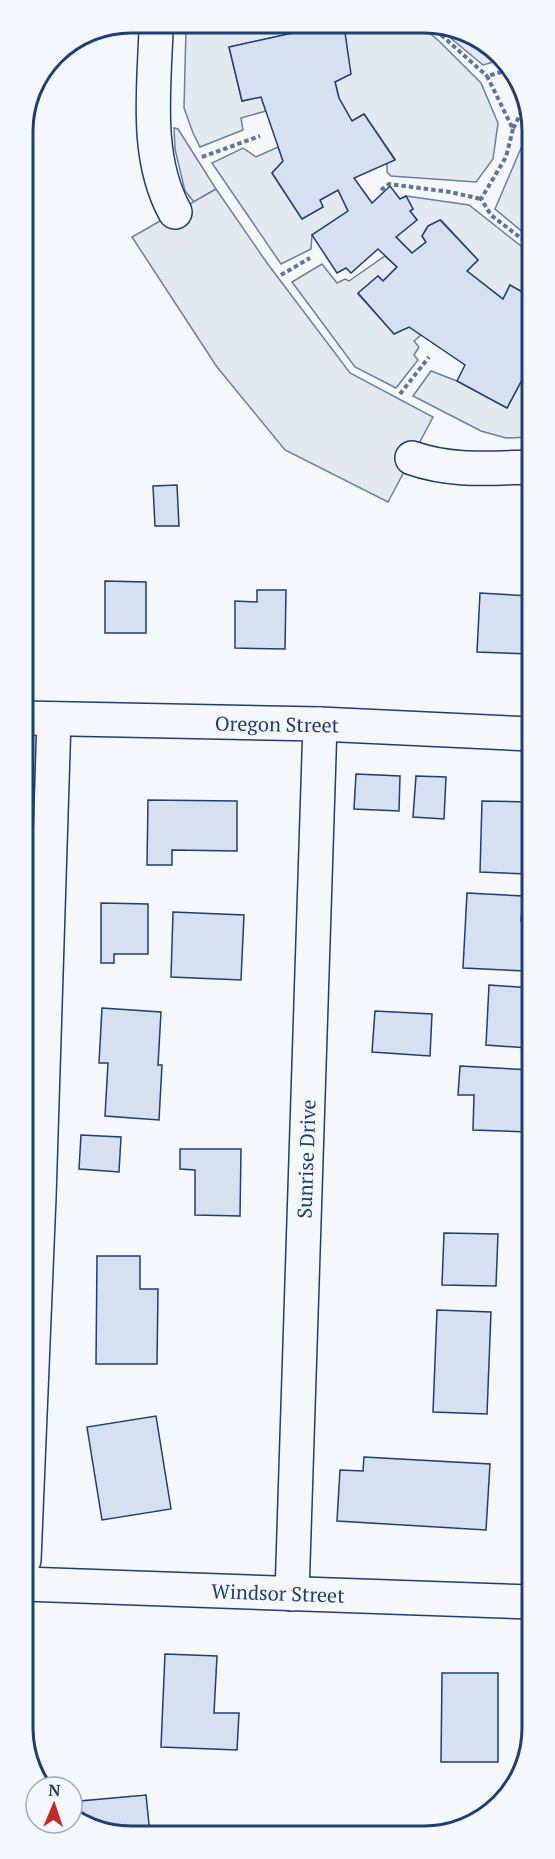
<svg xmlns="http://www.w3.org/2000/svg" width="555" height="1859" font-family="'PT Serif',serif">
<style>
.green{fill:#e3e9f0;stroke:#687fa3;stroke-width:1.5}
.parking{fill:#e3e8f0;stroke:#687fa3;stroke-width:1.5}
.building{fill:#d5e0f0;stroke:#1d3f73;stroke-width:1.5}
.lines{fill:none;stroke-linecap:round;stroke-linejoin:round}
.minor-casing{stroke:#1d3f73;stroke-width:36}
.path{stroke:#5e769c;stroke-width:4;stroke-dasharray:4.5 3;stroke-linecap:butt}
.minor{stroke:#f4f7fb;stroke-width:33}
.labels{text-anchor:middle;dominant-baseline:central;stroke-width:4.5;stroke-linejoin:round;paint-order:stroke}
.street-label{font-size:20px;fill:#1d3f73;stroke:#f4f7fb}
.rim{fill:none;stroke:#1d3f73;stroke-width:3}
</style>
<rect width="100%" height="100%" fill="#f4f7fb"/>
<g class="green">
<polygon points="420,25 440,42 481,83 498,123 493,159 476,182 391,176 387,172 387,163 395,159 364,114 352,121 339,98 335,82 350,73 344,26"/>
<polygon points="435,25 446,25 501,54 504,59 483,65"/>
<polygon points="320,27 229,47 242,101 261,97 266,111 241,118 243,130 200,147 193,133 184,108 186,29"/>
<polygon points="530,127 531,239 495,209"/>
<polygon points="174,128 178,129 216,189 194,202 185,191 175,149"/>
<polygon points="278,147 283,161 272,173 302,219 323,207 320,200 338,190 348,211 312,235 311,249 281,264 212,163 243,148 256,157"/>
<polygon points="406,196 469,205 531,254 531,297 510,285 503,299 467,271 478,260 441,220 428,226 422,236 426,242 412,253 396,237 417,220 410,211 413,209"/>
<polygon points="385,256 397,267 383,281 378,276 358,294 394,333 409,327 421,335 414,341 419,347 414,355 418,360 396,388 355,367 292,282 322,264 337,283 345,279 349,281"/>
<polygon points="531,363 531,437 506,438 481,431 413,396 431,371 457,381 507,408"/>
</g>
<polygon class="parking" points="216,189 267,263 350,373 433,417 388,502 285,450 217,367 132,237"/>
<g class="building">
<polygon points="344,26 351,74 335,82 339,98 352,121 364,114 395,160 354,178 372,203 390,186 400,199 406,196 413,209 410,211 417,220 396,237 412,253 426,242 422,236 428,226 440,220 478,260 467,271 503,299 510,285 531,297 531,363 507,408 457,381 465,365 409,327 394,334 358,293 378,276 383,281 397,267 378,249 351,273 346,268 337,273 312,235 348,211 338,190 320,200 323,207 302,219 272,173 283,161 261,97 242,101 229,47 320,27"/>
<polygon points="177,485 179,526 155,526 153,486"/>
<polygon points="105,581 146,582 146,633 105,633"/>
<polygon points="257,590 286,590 285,649 235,648 235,601 257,602"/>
<polygon points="480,593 531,596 531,654 477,652"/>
<polygon points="356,774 400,776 399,811 354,809"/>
<polygon points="416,776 446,777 444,819 413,817"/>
<polygon points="148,800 237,801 237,851 172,850 172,865 147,865"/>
<polygon points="482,801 530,802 528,874 480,872"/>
<polygon points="467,893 523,896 521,921 528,921 525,971 463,968"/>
<polygon points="101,903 148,904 148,954 114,954 114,963 101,963"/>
<polygon points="173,912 244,915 241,980 171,977"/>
<polygon points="489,985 531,988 528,1048 486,1045"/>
<polygon points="102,1008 161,1012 158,1065 162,1065 159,1120 105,1116 108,1063 99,1063"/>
<polygon points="375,1011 432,1014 430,1056 372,1052"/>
<polygon points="460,1066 532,1070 529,1132 473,1130 474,1095 458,1095"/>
<polygon points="81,1135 121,1137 119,1172 79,1169"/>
<polygon points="180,1149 241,1149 240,1216 195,1215 195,1170 180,1169"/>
<polygon points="444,1233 498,1234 496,1286 442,1285"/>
<polygon points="97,1256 140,1256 140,1289 158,1289 157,1364 96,1364"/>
<polygon points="437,1310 491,1312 487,1414 433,1412"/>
<polygon points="156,1416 171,1509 102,1520 87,1427"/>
<polygon points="364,1457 490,1464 486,1530 337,1521 340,1470 363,1471"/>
<polygon points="165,1654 217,1656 214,1713 239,1713 237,1750 161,1747"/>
<polygon points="442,1673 498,1673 498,1762 441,1762"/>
<polygon points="146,1795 150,1834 109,1834 82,1820 80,1801"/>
<polygon points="419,1828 455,1828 445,1834 419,1834"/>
</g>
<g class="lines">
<g class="minor-casing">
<g id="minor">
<path d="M 156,30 C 154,90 145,158 175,212"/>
<path d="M 412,458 C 452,472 489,468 531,467"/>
<polyline points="23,718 320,724 531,734"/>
<polyline points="24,1560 39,1197 54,719"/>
<polyline points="24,1584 532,1602"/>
<polyline points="292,1594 320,724"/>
</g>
</g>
<g class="path">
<polyline points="430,25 487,76"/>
<polyline points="509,70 487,76 513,129 526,102"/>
<polyline points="513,129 506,157 481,199 491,215 531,246"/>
<polyline points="202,157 260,136"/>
<polyline points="381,190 389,184 450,192 481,199"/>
<polyline points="281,275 310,258"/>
<polyline points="400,394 429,357"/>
</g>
<use href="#minor" class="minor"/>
</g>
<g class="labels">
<g class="street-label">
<text transform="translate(277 724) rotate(1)">Oregon Street</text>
<text transform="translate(306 1159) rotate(-88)">Sunrise Drive</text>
<text transform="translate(278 1593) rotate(2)">Windsor Street</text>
</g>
</g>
<path d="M0 0H555V1859H0ZM131 33H424A98 98 0 0 1 522 131V1728A98 98 0 0 1 424 1826H131A98 98 0 0 1 33 1728V131A98 98 0 0 1 131 33Z" fill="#f4f7fb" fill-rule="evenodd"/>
<path class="rim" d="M131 33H424A98 98 0 0 1 522 131V1728A98 98 0 0 1 424 1826H131A98 98 0 0 1 33 1728V131A98 98 0 0 1 131 33Z"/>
<g transform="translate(54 1805) rotate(2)"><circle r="28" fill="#f4f7fb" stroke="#9eadc5" stroke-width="1.5"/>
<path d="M0-4.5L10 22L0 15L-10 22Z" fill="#c62828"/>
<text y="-9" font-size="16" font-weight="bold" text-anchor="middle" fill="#1d3f73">N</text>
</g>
</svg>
